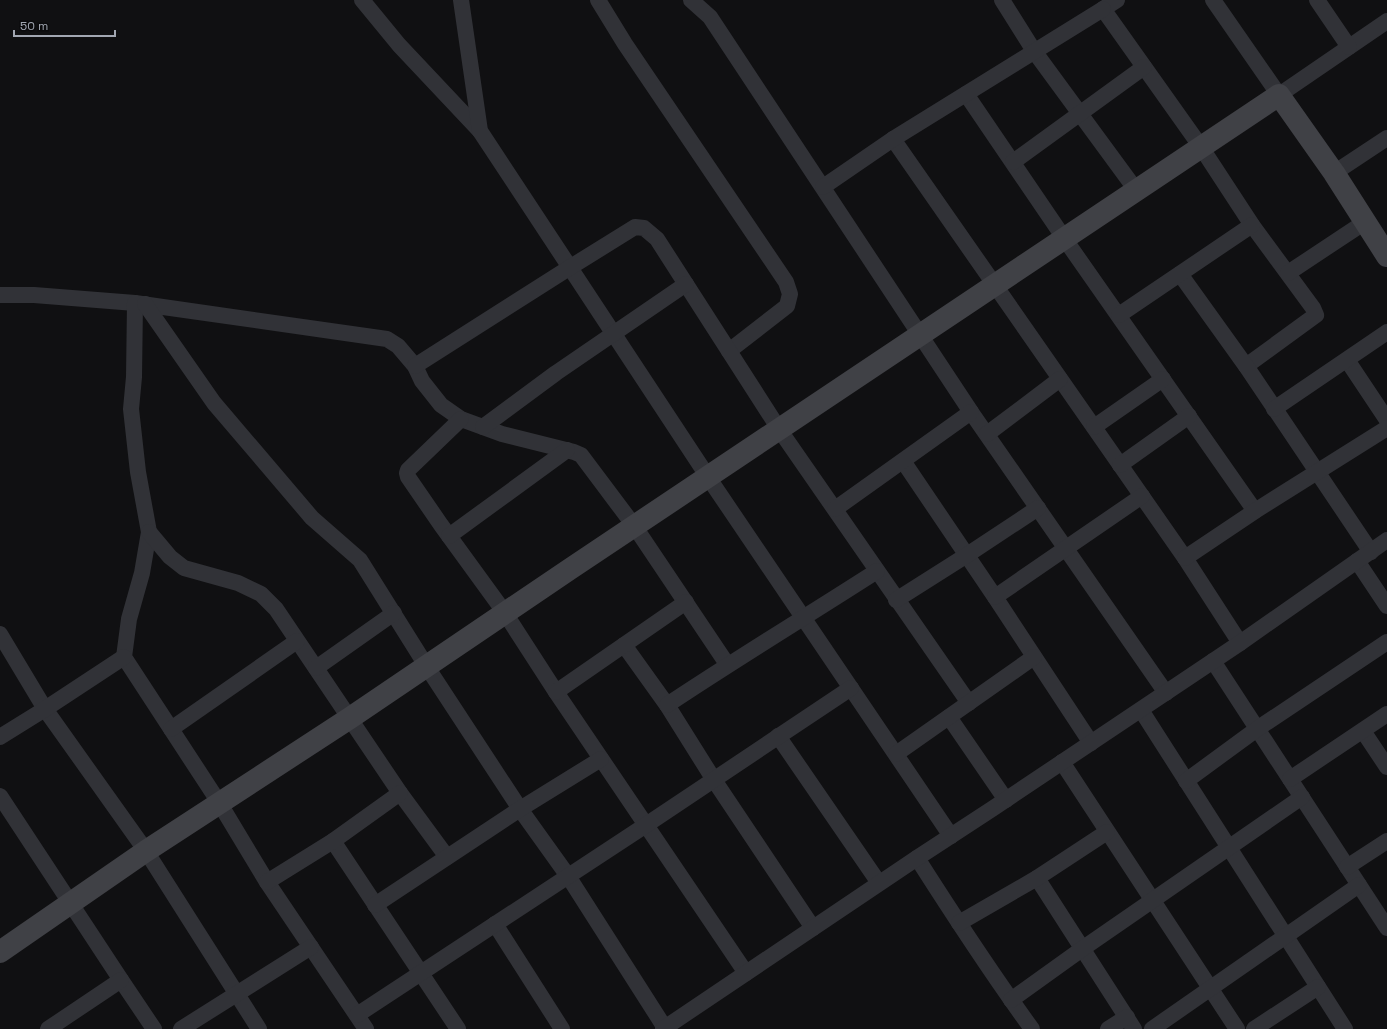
<svg xmlns="http://www.w3.org/2000/svg" width="1387" height="1029" font-family="'Space Grotesk',sans-serif">
<style>
.lines{fill:none;stroke-linecap:round;stroke-linejoin:round}
.street{stroke:#313237;stroke-width:16}
.secondary{stroke:#404146;stroke-width:22}
</style>
<rect width="100%" height="100%" fill="#101012"/>
<g class="lines">
<g class="street">
<polyline points="362,0 399,45 480,131"/>
<polyline points="461,0 480,131 708,477 951,836"/>
<polyline points="598,0 625,44 786,282 790,294 787,306 729,351"/>
<polyline points="691,0 710,17 971,412 1166,693"/>
<polyline points="1002,0 1034,51 1136,190"/>
<polyline points="1117,0 1103,9 1201,147 1252,225 1313,308 1316,315 1246,366"/>
<polyline points="1213,0 1279,95 1387,21"/>
<polyline points="1317,0 1349,47"/>
<polyline points="966,94 1064,238 1255,511"/>
<polyline points="893,139 1185,558 1240,643"/>
<polyline points="1013,162 1144,67"/>
<polyline points="1334,173 1387,138"/>
<polyline points="823,187 893,139 1103,9"/>
<polyline points="1288,273 1365,222"/>
<polyline points="1180,274 1246,366 1371,552"/>
<polyline points="0,295 34,295 135,303 387,339 398,346 415,366 422,381 441,405 461,419 502,434 574,452 581,455 635,527 727,664"/>
<polyline points="135,303 134,377 131,409 138,472 149,532 142,573 129,619 124,657 220,804 267,882 366,1029"/>
<polyline points="145,304 214,403 312,518 360,560 427,667 520,809 568,876 665,1028"/>
<polyline points="1119,315 1252,225"/>
<polyline points="1347,360 1387,420"/>
<polyline points="415,366 569,268 635,227 644,228 657,239 779,429 969,703"/>
<polyline points="1274,409 1387,332"/>
<polyline points="461,419 408,470 407,473 408,477 441,525 505,613 556,692 746,973"/>
<polyline points="483,427 556,373 686,284"/>
<polyline points="1094,427 1163,379"/>
<polyline points="987,434 1060,379"/>
<polyline points="903,461 995,597 1091,743"/>
<polyline points="1120,465 1189,416"/>
<polyline points="835,509 971,412"/>
<polyline points="149,532 170,557 184,568 238,583 261,594 276,609 400,793 447,857"/>
<polyline points="449,536 567,450"/>
<polyline points="1185,558 1255,511 1387,428"/>
<polyline points="1357,561 1387,606"/>
<polyline points="995,597 1142,496"/>
<polyline points="896,600 967,555 1038,508"/>
<polyline points="0,634 45,709 146,851 259,1029"/>
<polyline points="624,645 667,705 714,780 813,928"/>
<polyline points="1213,661 1387,928"/>
<polyline points="316,668 394,613"/>
<polyline points="556,692 686,602"/>
<path d="M 667,705 C 736,659 807,616 877,571"/>
<polyline points="1141,710 1345,1029"/>
<polyline points="949,717 1006,800"/>
<polyline points="171,729 297,641"/>
<polyline points="1363,731 1387,767"/>
<polyline points="778,736 879,883"/>
<polyline points="0,737 45,709 124,657"/>
<polyline points="896,754 1034,657"/>
<polyline points="1062,762 1237,1029"/>
<polyline points="1290,779 1387,714"/>
<polyline points="1186,781 1257,729 1387,642"/>
<polyline points="0,796 121,980 154,1029"/>
<polyline points="333,841 458,1029"/>
<path d="M 917,858 C 954,916 991,973 1032,1029"/>
<polyline points="1347,867 1387,841"/>
<polyline points="1037,878 1134,1029"/>
<polyline points="267,882 333,841 400,793"/>
<polyline points="375,905 520,809 601,759"/>
<polyline points="959,923 1037,878 1107,832"/>
<polyline points="495,924 562,1029"/>
<polyline points="1011,1000 1082,949 1302,797"/>
<polyline points="357,1015 646,825 851,688"/>
<polyline points="48,1029 121,980"/>
<polyline points="181,1029 311,947"/>
<polyline points="663,1029 917,858 992,809 1240,643 1387,540"/>
<polyline points="1108,1029 1127,1017"/>
<polyline points="1152,1029 1359,885"/>
<polyline points="1254,1029 1318,987"/>
</g>
<polyline class="secondary" points="0,952 146,851 350,718 570,569 1279,95 1334,173 1387,256"/>
</g>
<path d="M14 30v6h101v-6" fill="none" stroke="#a2a7b2" stroke-width="2"/>
<text x="20" y="30" font-size="12" fill="#a2a7b2" stroke="#0b0b0d" stroke-width="3" paint-order="stroke">50 m</text>
</svg>
